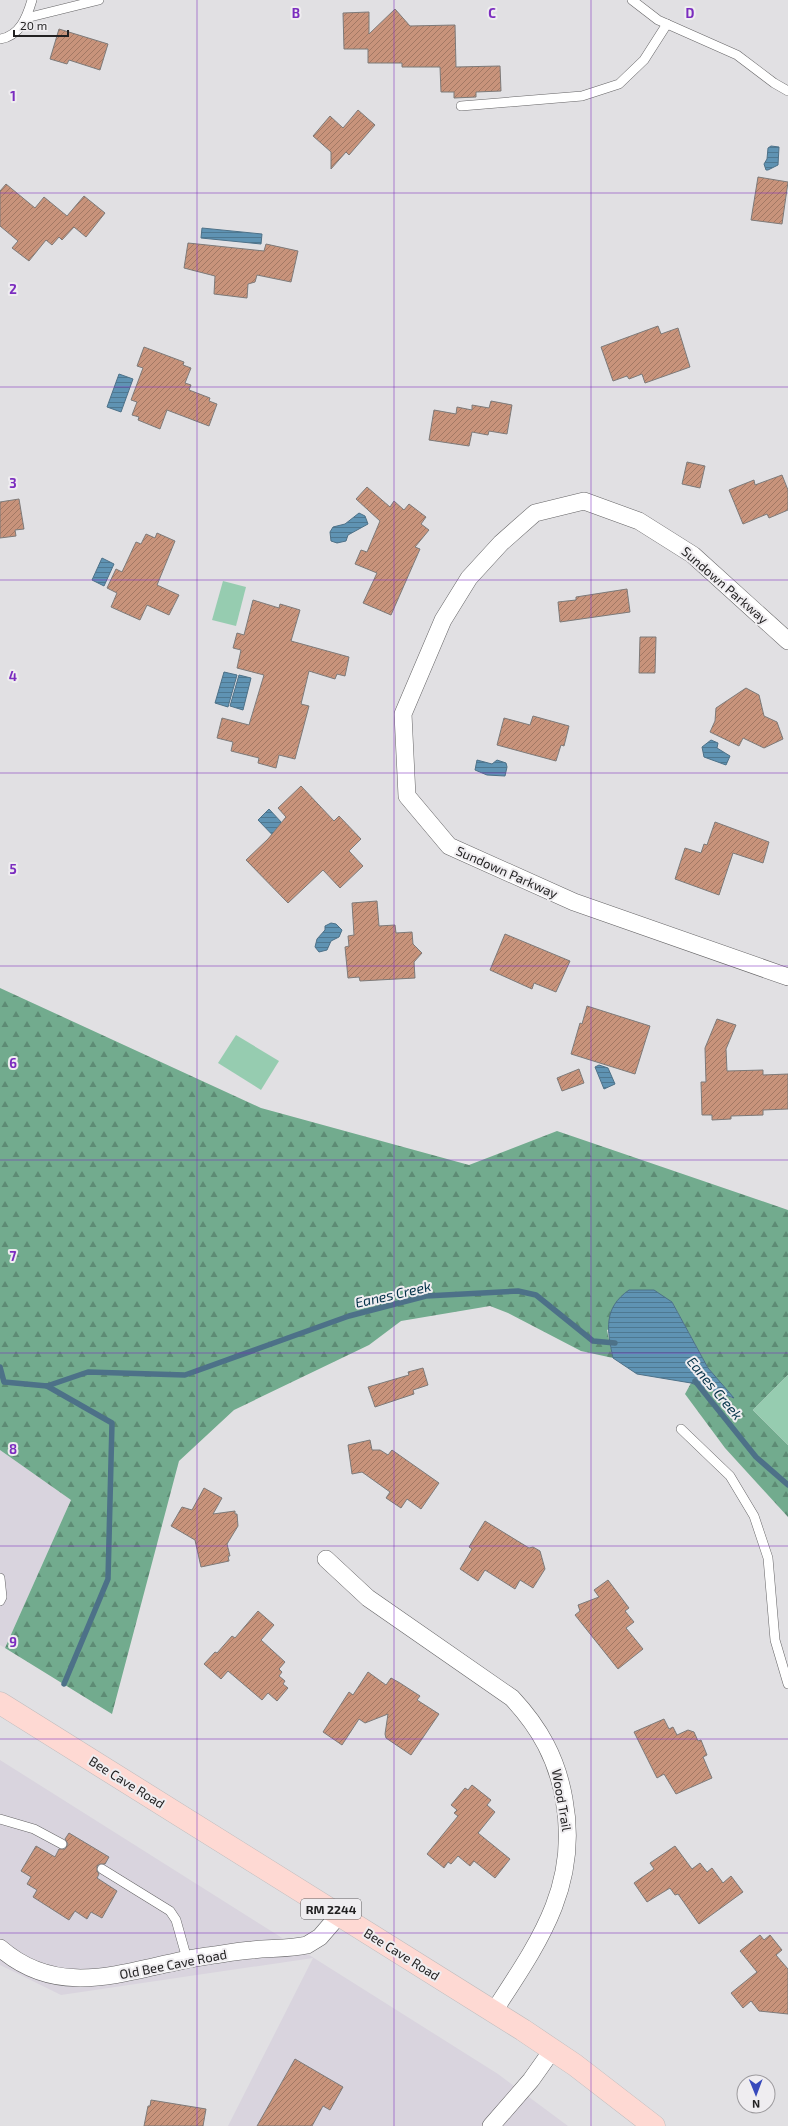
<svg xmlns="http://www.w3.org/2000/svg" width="788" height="2126" font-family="'Exo 2',sans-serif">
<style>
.built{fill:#d9d4de}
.forest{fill:url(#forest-firs)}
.park{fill:#96ccb0}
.water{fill:url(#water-rules);stroke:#4d7188}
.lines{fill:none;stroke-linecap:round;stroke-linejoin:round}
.stream{stroke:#4d7188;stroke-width:5.5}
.building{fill:url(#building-hatch);stroke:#7d7a79}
.lane-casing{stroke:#656466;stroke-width:10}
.street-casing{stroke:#656466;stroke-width:18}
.primary-casing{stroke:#bdbcbd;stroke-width:23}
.lane{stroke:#fff;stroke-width:9}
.street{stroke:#fff;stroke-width:17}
.primary{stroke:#fed9d3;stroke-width:22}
.grid{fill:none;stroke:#7b2cbf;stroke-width:1;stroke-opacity:0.55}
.labels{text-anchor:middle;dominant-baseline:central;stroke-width:4;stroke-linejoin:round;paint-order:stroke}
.shield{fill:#efedf0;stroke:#605e60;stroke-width:1}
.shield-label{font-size:12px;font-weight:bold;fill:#222122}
.street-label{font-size:13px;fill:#222122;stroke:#efedf0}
.water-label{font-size:14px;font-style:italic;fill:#043249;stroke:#efedf0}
.grid-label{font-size:13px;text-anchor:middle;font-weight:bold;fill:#7b2cbf;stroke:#efedf0;stroke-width:4;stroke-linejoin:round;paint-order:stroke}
</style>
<defs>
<pattern id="forest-firs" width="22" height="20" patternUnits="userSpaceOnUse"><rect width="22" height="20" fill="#72ab8e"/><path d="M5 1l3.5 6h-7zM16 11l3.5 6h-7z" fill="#5d8b74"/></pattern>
<pattern id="water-rules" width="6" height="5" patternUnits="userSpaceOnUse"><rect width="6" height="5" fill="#5f93b3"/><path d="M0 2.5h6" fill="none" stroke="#4e7891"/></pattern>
<pattern id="building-hatch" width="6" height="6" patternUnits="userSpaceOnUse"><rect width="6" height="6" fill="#c8937b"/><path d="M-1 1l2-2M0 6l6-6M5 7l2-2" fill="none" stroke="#a27864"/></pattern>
</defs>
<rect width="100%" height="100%" fill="#e1e0e3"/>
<g class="built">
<polygon points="0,1450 71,1500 5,1648 0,1645"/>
<polygon points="0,1760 498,2074 568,2126 228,2126 313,1958 61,1995 0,1965"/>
</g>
<polygon class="forest" points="0,988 261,1108 469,1165 557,1131 788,1210 788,1375 753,1410 788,1445 788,1517 725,1448 685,1394 691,1383 733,1398 708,1368 672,1302 607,1330 613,1358 581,1351 508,1313 490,1306 401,1321 369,1345 234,1410 179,1461 112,1714 5,1648 71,1500 0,1450"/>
<g class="park">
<polygon points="223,581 246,587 236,626 212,620"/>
<polygon points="236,1035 279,1061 261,1090 218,1063"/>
<polygon points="788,1375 788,1445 753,1410"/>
</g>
<g class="water">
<polygon points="771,146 779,147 778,165 768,170 766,170 764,164 767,159 768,148"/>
<polygon points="202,228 262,234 261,244 201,238"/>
<polygon points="119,374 133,379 121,412 107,407"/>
<polygon points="359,513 365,516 368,524 348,535 346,541 337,543 331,541 330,532 333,527 345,524"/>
<polygon points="102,558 114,564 104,586 92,580"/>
<polygon points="224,672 237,675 228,707 215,703"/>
<polygon points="239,675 251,678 243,710 230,706"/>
<polygon points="711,740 718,743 717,748 730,756 726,765 704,757 702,747"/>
<polygon points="477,760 492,764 497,760 506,763 507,767 505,776 487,775 475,770"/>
<polygon points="269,809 296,838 285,848 258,820"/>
<polygon points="331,923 336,924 342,930 339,937 331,941 327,950 319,952 315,947 317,939 325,930 325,926"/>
<polygon points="599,1065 608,1068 615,1084 604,1089 595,1067"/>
<path d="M 629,1290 L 654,1290 L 672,1302 L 708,1368 L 734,1398 L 691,1383 L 637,1374 L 613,1358 C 607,1330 603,1308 629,1290 Z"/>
</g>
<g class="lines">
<g class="stream">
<polyline points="0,1367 4,1382 47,1386 88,1372 185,1375 349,1316 426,1296 518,1291 536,1295 593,1341 615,1343"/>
<polyline points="695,1381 756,1457 788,1485"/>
<polyline points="47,1386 112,1423 108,1579 64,1684"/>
</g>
</g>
<g class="building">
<polygon points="395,9 410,26 455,25 456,67 500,66 501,91 476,92 476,97 454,98 454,92 441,92 440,67 402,67 402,63 368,63 368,49 344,49 343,13 369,12 369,34"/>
<polygon points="59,29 108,44 100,70 69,60 67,64 50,59"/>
<polygon points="358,110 375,125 349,155 346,152 331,169 331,152 313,136 330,116 343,128"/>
<polygon points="758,177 788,182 782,224 751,220"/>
<polygon points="6,184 35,208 44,197 67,216 84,196 105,213 86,237 74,227 62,240 59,237 52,245 46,240 29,261 12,248 18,241 0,226 0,191"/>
<polygon points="188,243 264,251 266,244 298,251 291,282 257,275 255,282 248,284 247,298 214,294 215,276 184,268"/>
<polygon points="658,326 661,334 678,328 690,367 645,383 642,374 629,379 627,376 613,381 601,347"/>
<polygon points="144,347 184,362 183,365 191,368 185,383 191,385 189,390 210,398 209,401 217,404 209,426 167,410 160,429 138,420 139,417 132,415 137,402 131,400 143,368 137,366"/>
<polygon points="491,401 512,405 507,434 489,431 488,435 472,432 469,446 429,440 434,410 456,414 457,407 472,410 472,405 489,408"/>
<polygon points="687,462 705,466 700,488 682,484"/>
<polygon points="782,475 788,490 788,510 769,518 767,514 743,524 729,490 754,480 755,485"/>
<polygon points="367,487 390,507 394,501 404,510 409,504 426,517 421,524 429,530 415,547 420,549 391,615 363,603 377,573 355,564 361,550 367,552 380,521 356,499"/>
<polygon points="19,499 24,529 15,530 16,536 0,538 0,502"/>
<polygon points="157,533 175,541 157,585 179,595 169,615 147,605 140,620 111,607 117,593 107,588 116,569 122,572 136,542 141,544 146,534 155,538"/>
<polygon points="627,589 630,612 560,622 558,602 576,600 576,597"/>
<polygon points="253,600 279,608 280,604 300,610 291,641 349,657 345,676 337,674 335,679 309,671 301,704 309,706 295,759 279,755 276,768 258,763 259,758 231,751 233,742 217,738 222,718 249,725 264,675 237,668 241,650 233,648 237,633 244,635"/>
<polygon points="640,637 656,637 655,673 639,673"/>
<polygon points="746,688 759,695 764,716 777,722 783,739 764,748 743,738 739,746 710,732 715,721 716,708"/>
<polygon points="533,716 569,726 564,746 561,745 556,761 497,745 504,718 530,725"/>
<polygon points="301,786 334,821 339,816 361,839 349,851 363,866 340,888 323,870 288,903 246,860 268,839 286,817 278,808"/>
<polygon points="715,822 769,842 763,863 733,853 719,895 675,879 685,848 701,853 704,844 707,845"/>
<polygon points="377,901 379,926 395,925 396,933 412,932 413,944 422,953 414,962 415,978 360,981 359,977 348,978 345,947 349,946 348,936 354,935 352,903"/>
<polygon points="505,934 570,961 556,992 534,983 532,989 490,970"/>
<polygon points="587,1006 650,1026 635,1074 571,1054 580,1023 582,1024"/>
<polygon points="717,1019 736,1025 726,1049 727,1071 763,1070 763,1075 788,1074 788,1109 763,1110 763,1115 731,1116 731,1119 712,1120 712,1115 702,1115 701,1082 706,1082 705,1048"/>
<polygon points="579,1069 584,1083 562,1091 557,1078"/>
<polygon points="423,1368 428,1385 413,1390 414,1394 375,1407 368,1387 409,1375 408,1372"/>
<polygon points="370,1440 372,1450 380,1450 388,1455 392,1450 439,1483 421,1509 407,1499 401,1508 386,1498 390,1492 362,1472 352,1474 348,1445"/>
<polygon points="204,1488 222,1498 213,1514 235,1511 235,1514 237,1514 238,1526 227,1544 230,1556 228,1556 229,1561 201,1567 195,1540 171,1526 182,1507 192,1510"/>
<polygon points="485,1521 529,1548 533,1547 540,1551 545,1569 533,1588 520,1580 515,1589 485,1570 478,1581 460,1569 472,1549 469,1547"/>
<polygon points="608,1580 629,1608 625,1611 634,1622 626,1628 643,1649 618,1669 575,1615 580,1611 578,1605 599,1597 594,1590"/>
<polygon points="258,1611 274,1625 261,1640 285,1662 279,1669 282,1672 279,1676 285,1681 283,1684 288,1688 277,1701 268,1693 262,1700 228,1671 221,1679 204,1664 215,1652 217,1653 232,1636 235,1638"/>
<polygon points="368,1672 386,1685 391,1678 400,1683 420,1696 417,1700 439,1714 411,1755 386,1738 385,1734 388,1714 365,1723 359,1719 342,1745 323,1732 349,1692 353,1695"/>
<polygon points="664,1719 669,1729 673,1727 677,1735 688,1730 694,1732 698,1741 701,1740 707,1755 703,1757 712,1778 676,1794 664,1774 657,1778 634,1732"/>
<polygon points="472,1785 491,1800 487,1805 495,1812 478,1833 510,1859 495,1878 474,1861 470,1866 458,1856 451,1864 448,1862 444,1868 427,1854 458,1816 454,1813 457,1810 451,1805 465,1788 468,1790"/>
<polygon points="69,1833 109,1857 105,1864 100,1864 97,1866 97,1871 99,1874 97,1878 117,1891 102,1918 91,1912 87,1919 75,1911 69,1920 33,1897 37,1890 27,1884 31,1877 21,1871 36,1846 55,1857 59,1849 65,1849 68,1844 65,1839"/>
<polygon points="675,1846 692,1869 700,1863 707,1872 712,1868 723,1883 731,1876 743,1892 699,1924 678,1894 675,1895 670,1888 647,1902 634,1883 654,1869 650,1863"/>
<polygon points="760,1935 764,1940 770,1935 782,1950 776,1955 788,1969 788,2014 759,2011 751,2001 743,2008 731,1993 757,1972 740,1951"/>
<polygon points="295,2059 343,2087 330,2110 323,2106 312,2126 257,2126"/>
<polygon points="151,2100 206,2109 203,2126 144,2126 148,2106 150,2106"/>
</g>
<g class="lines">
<g class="lane-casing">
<g id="lane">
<polyline points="632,0 658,20 737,55 774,83 788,91"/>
<polyline points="26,18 99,0"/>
<path d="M 0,39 C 20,36 27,17 32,0"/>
<polyline points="461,106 582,96 619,84 644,60 667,24"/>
<polyline points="681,1429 730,1476 754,1516 768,1558 775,1640 788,1684"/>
<polyline points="0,1578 2,1597 0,1601"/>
<polyline points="0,1819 34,1829 62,1844"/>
<polyline points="102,1869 170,1911 176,1920 187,1959"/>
</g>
</g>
<g class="street-casing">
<g id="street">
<polyline points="788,641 693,555 639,521 584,501 535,513 501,543 469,578 443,620 403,714 407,796 449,846 574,902 788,977"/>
<path d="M 326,1559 L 368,1598 L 512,1698 C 540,1728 557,1759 564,1799 C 580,1885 539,1942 494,2011"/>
<path d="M 0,1948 C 64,2004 135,1966 207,1956 C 222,1954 237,1951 252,1950 C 270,1948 289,1949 307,1945 L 320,1937 L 339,1915"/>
<polyline points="491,2126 531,2080 553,2049"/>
</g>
</g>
<g class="primary-casing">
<polyline id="primary" points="0,1703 523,2030 575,2065 654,2126"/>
</g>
<use href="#lane" class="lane"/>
<use href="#street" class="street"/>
<use href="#primary" class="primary"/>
</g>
<path class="grid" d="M 197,0 L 197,2126M 394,0 L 394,2126M 591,0 L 591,2126M 0,193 L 788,193M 0,387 L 788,387M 0,580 L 788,580M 0,773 L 788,773M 0,966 L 788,966M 0,1160 L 788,1160M 0,1353 L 788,1353M 0,1546 L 788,1546M 0,1739 L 788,1739M 0,1933 L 788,1933"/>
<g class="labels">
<rect class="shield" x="301" y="1899" width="60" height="20" rx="3"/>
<g class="shield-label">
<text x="331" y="1909">RM 2244</text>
</g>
<g class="street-label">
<text transform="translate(725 585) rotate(41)">Sundown Parkway</text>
<text transform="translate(507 872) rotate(24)">Sundown Parkway</text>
<text transform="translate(127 1782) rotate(32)">Bee Cave Road</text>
<text transform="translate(562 1800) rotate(80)">Wood Trail</text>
<text transform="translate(402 1954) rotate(32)">Bee Cave Road</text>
<text transform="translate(173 1964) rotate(-11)">Old Bee Cave Road</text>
</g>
<g class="water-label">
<text transform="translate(393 1294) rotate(-13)">Eanes Creek</text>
<text transform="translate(715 1388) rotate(50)">Eanes Creek</text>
</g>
</g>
<g class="grid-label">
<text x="296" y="18">B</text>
<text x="492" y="18">C</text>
<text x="690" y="18">D</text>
<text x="13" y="101">1</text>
<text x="13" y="294">2</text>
<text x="13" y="488">3</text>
<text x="13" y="681">4</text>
<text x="13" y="874">5</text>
<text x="13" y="1068">6</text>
<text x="13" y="1261">7</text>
<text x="13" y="1454">8</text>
<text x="13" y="1647">9</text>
</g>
<g transform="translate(756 2094) rotate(179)"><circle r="19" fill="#efedf0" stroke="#9d9b9e"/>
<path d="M0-3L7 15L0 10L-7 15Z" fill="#3749bc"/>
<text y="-6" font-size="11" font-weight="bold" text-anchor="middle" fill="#222122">N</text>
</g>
<path d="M14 30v6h54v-6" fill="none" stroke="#222122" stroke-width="2"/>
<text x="20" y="30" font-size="12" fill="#222122" stroke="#efedf0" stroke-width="3" paint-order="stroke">20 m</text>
</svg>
